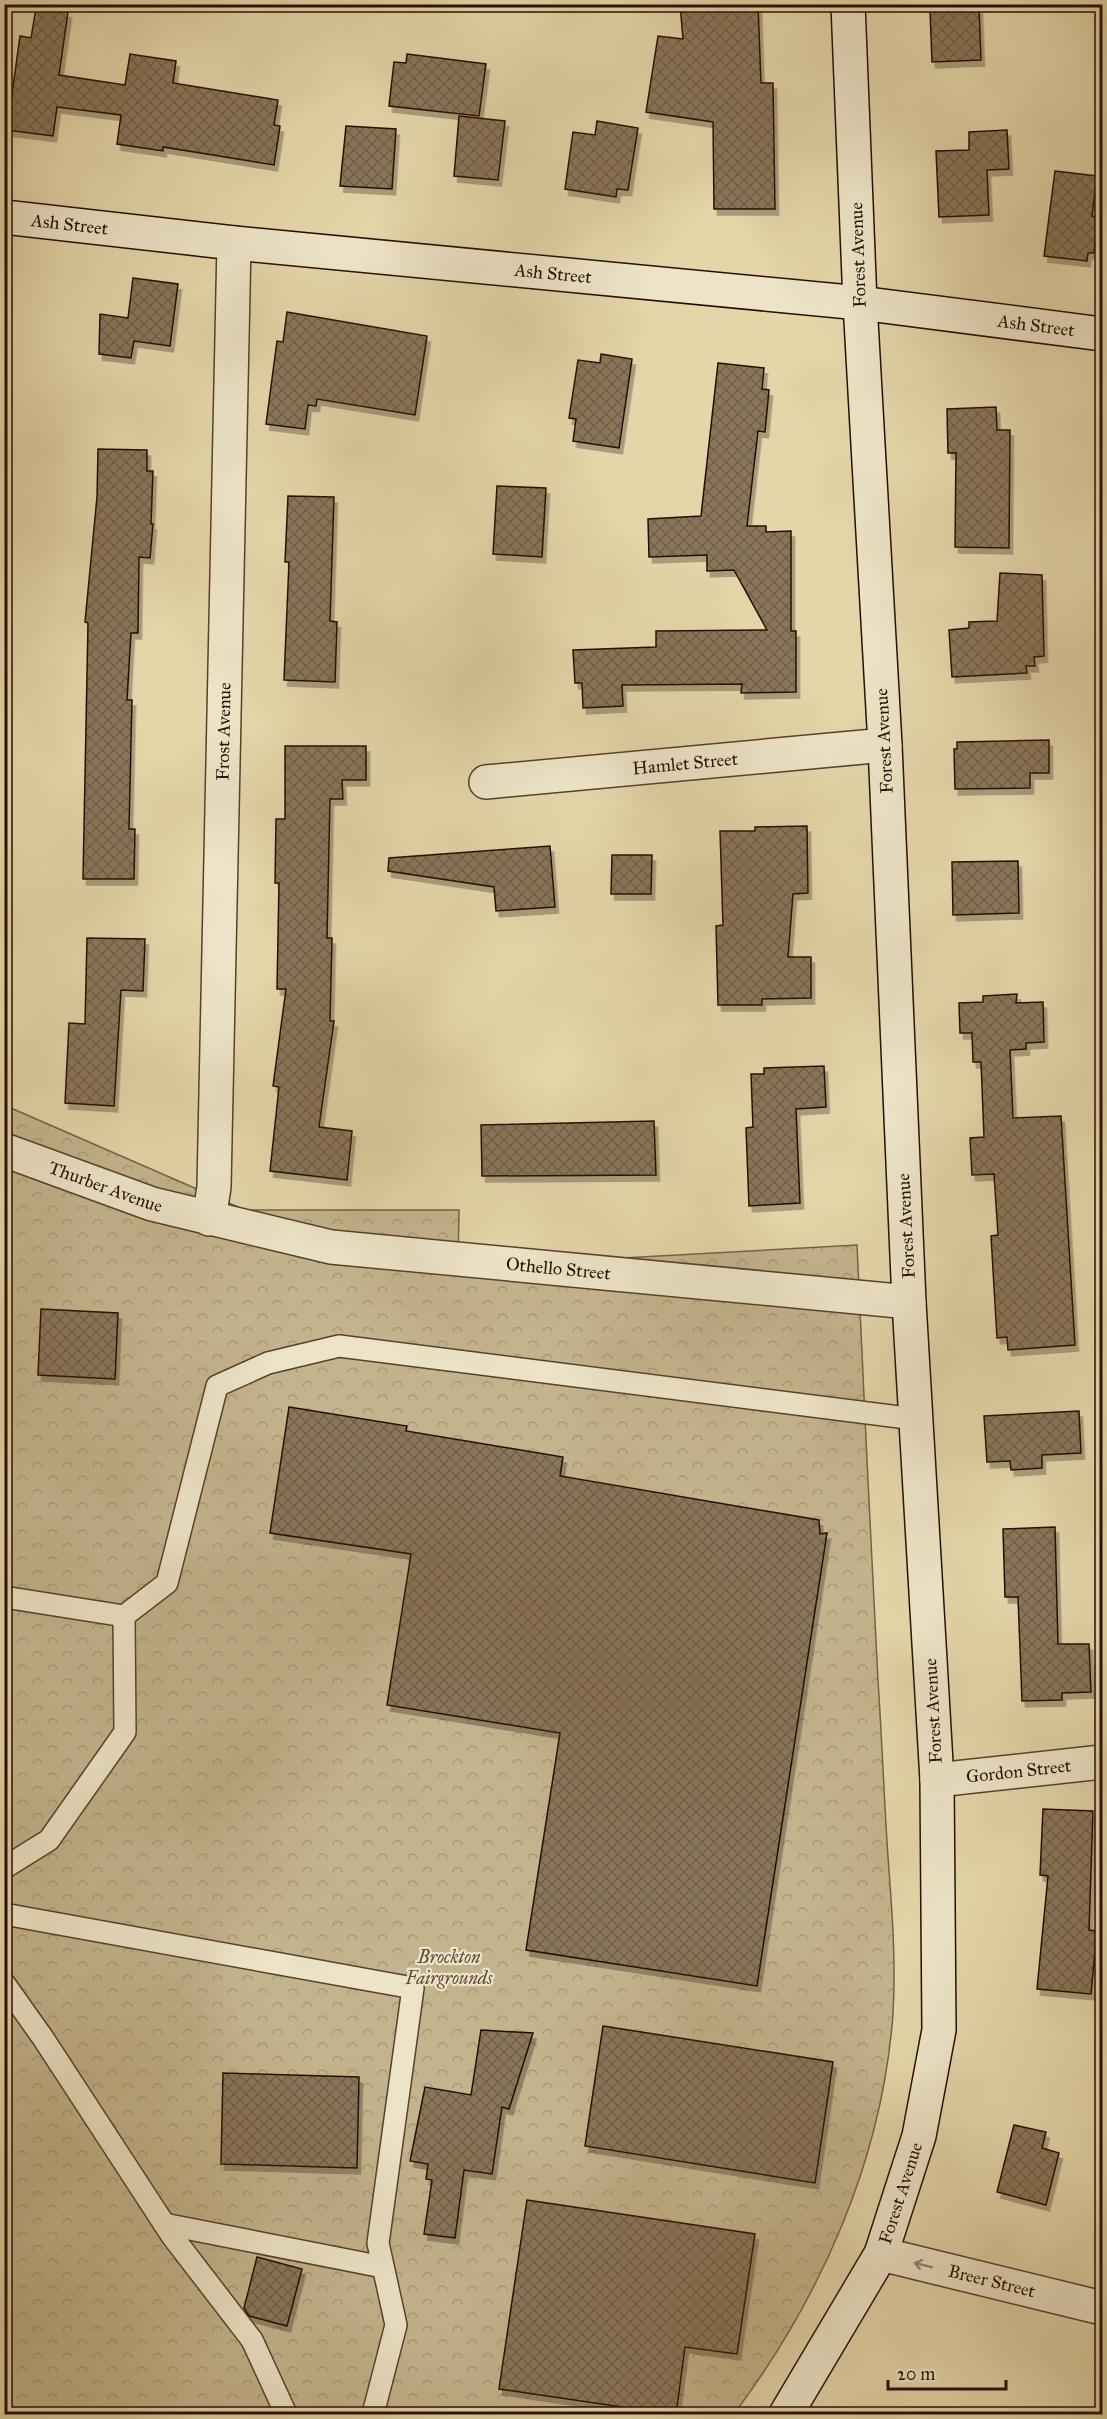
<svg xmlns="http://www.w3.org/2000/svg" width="1107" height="2419" font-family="'IM FELL Great Primer',serif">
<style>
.forest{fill:url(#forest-crowns);stroke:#766149;stroke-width:1.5}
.building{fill:url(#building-cross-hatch);stroke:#280e05;stroke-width:1.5;filter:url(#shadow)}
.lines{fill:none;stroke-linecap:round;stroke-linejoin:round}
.lane-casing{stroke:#57402e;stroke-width:24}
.street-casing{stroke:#57402e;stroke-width:36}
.secondary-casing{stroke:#280e05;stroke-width:36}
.lane{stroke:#ede4c7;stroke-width:21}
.street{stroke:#ede4c7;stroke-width:33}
.secondary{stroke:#ede4c7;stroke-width:33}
.oneway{stroke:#948470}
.labels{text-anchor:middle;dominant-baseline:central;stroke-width:4.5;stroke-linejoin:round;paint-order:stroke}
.street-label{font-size:18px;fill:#280e05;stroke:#ede4c7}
.park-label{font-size:18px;font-style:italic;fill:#5f4835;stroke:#ede4c7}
</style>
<defs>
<pattern id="forest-crowns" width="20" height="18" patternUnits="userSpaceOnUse" patternTransform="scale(1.5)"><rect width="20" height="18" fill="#c4b48d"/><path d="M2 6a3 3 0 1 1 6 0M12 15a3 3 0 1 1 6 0" fill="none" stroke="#a89a78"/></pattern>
<pattern id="building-cross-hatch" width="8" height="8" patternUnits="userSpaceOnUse" patternTransform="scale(1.5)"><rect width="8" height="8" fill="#8a765a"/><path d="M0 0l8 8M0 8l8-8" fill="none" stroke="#715f48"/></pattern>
<filter id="shadow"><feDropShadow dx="3.5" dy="6" stdDeviation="0" flood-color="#0004"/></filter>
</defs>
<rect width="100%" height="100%" fill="#e4d6a9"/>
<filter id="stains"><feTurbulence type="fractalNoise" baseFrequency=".00333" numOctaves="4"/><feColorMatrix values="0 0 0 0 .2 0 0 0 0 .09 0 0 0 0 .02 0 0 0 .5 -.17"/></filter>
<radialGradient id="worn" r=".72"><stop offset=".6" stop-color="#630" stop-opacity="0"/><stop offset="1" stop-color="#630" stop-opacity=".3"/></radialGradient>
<path class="forest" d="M 4,1105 L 245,1210 L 459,1210 L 458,1267 L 857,1245 C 864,1390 870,1536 878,1681 C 882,1739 884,1798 888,1857 C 892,1909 896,1961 893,2014 C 882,2161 821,2297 734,2414 L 5,2414 Z"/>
<g class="building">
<polygon points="680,4 758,4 761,83 773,83 775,209 714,209 713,122 646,112 658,36 683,39"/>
<polygon points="36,8 68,12 59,75 125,85 130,54 176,61 173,83 278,100 274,125 280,126 274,165 163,147 163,151 117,144 121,115 57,107 53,136 7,130 20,36 31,38"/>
<polygon points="979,8 981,60 932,62 930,10"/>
<polygon points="407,54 486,64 479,116 389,106 394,62 406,63"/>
<polygon points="459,116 505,121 498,180 454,176"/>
<polygon points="597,121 638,128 628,190 617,189 616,197 565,189 573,132 595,135"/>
<polygon points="346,126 396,129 392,189 340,186"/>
<polygon points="1007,130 1009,169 987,170 989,215 939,217 936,151 969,150 969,132"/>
<polygon points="1055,171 1097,176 1092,216 1098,217 1094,253 1088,253 1087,261 1044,256"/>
<polygon points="133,278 178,284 170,346 134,341 131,358 99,354 100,314 128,318"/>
<polygon points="287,312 427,336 415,415 317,399 316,406 308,405 305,429 266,424 277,341 283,342"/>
<polygon points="601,354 632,359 619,448 573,441 576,419 569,418 578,360 600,363"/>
<polygon points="718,363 764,368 762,389 769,390 765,432 758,431 747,526 766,526 766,532 791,531 791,631 796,631 796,692 741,693 742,684 622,685 623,706 583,708 582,683 575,683 573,650 656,647 656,631 767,630 734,570 707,571 707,555 649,557 648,519 701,516"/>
<polygon points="996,407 997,430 1010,430 1009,548 955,547 956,453 948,453 947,409"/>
<polygon points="98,449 147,450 147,471 153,471 151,524 153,524 150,558 139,557 138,633 131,633 127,700 132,700 129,829 135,829 134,879 83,879 88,623 85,622 97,497"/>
<polygon points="497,486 546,488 542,557 493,554"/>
<polygon points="288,496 334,497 330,621 337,622 335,682 284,680 289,562 285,562"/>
<polygon points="1000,573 1042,575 1044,656 1034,657 1035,666 1026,666 1027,673 952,677 949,630 969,628 969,622 997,621"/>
<polygon points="1049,740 1049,773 1030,773 1030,788 955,789 954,749 957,749 957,742"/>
<polygon points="285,746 366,746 366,780 342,780 343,799 330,799 327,938 332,938 330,1021 334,1021 319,1127 352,1131 347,1180 270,1171 279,1087 273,1086 286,989 277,989 279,883 275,883 276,819 285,819"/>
<polygon points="807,826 808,893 793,894 788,957 811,957 811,998 762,999 762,1005 718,1005 716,926 723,925 720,831 755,831 755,827"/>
<polygon points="550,846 555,907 496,911 494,887 388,871 389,858"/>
<polygon points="612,855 652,855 651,894 611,894"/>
<polygon points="1018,861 1019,913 953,915 952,862"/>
<polygon points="87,938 145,939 143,991 121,990 114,1106 65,1103 69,1023 85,1024"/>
<polygon points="1017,994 1016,1003 1043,1002 1044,1042 1026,1043 1026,1049 1010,1050 1013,1118 1061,1116 1075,1345 1008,1350 1007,1337 997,1338 991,1236 998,1235 994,1174 972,1175 970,1138 984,1137 981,1062 973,1062 972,1033 960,1033 959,1003 983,1002 983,996"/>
<polygon points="824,1066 826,1107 796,1109 800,1203 749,1206 746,1128 753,1127 751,1074 764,1074 764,1068"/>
<polygon points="654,1121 656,1175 482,1176 481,1125"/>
<polygon points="41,1309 118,1313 115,1379 38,1375"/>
<polygon points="289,1407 407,1426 406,1431 563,1457 560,1476 819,1520 820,1534 827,1533 757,1986 526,1950 560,1733 387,1705 411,1554 270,1533"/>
<polygon points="1079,1411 1081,1453 1042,1455 1042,1468 1011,1470 1010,1461 987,1462 984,1416"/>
<polygon points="1055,1527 1058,1644 1089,1644 1091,1692 1062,1693 1062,1700 1022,1701 1018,1597 1005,1597 1003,1529"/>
<polygon points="1043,1809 1093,1811 1089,1930 1097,1931 1091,1994 1037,1989 1048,1876 1040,1875"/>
<polygon points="603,2026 833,2062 815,2183 585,2146"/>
<polygon points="481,2030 533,2033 509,2109 502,2107 492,2174 464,2170 455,2238 424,2234 432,2180 426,2179 428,2164 410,2161 425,2087 471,2095"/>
<polygon points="223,2073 359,2077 357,2168 221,2164"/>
<polygon points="1014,2125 1046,2132 1042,2148 1059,2153 1046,2205 997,2192"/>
<polygon points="527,2200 755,2234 737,2354 685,2347 676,2415 499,2389"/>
<polygon points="257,2257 302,2269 287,2326 249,2316 244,2308"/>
</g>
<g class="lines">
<g class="lane-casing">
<g id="lane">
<polyline points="4,1597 124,1616 167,1583 217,1386 268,1363 339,1346 915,1419"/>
<polyline points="4,1868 49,1840 125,1732 124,1616"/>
<polyline points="4,1914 413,1988 378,2243 396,2325 373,2414"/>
<polyline points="4,1983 43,2038 172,2236 252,2340 286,2414"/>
<polyline points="164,2224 383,2267"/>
</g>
</g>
<g class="street-casing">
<g id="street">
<path id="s1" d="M 486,782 L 885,745"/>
<path id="s2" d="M 4,1150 L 152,1204 L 331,1247 L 909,1302"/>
<path id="s3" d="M 209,1219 L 214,1187 L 234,243"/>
<path id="s4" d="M 937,1780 L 1102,1762"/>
<path id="s5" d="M 881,2254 L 1102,2308"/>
</g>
</g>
<g class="secondary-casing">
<g id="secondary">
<path id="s6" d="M 4,217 L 234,243 L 860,303 L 1102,334"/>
<path id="s7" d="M 786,2414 L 881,2254 L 919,2136 L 939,2030 L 937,1780 L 909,1302 L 885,745 L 860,303 L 848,4"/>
</g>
</g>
<use href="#lane" class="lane"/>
<use href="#street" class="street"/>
<use href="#secondary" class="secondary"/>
</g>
<defs><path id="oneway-shaft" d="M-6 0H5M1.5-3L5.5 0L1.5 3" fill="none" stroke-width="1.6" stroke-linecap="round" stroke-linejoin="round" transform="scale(1.5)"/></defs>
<use class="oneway" href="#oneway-shaft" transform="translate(923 2265) rotate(-166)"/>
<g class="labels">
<g class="street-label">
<text stroke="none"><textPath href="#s6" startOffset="66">Ash Street</textPath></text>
<text transform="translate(858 255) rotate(-92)">Forest Avenue</text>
<text stroke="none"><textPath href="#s6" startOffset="552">Ash Street</textPath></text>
<text stroke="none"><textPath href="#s6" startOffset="1038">Ash Street</textPath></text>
<text stroke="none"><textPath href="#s3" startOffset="488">Frost Avenue</textPath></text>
<text transform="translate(884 741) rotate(-93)">Forest Avenue</text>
<text stroke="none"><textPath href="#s1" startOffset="200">Hamlet Street</textPath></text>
<text stroke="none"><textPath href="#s2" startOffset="108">Thurber Avenue</textPath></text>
<text transform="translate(906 1226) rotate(-93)">Forest Avenue</text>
<text stroke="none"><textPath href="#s2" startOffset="570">Othello Street</textPath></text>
<text transform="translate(933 1711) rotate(-93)">Forest Avenue</text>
<text stroke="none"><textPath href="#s4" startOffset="82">Gordon Street</textPath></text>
<text stroke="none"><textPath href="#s7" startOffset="250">Forest Avenue</textPath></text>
<text stroke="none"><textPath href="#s5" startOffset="114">Breer Street</textPath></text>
</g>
<g class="park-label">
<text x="449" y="1957">Brockton<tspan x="449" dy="21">Fairgrounds</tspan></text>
</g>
</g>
<rect width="1107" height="2419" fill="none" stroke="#e4d6a9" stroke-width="24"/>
<rect x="6" y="6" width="1095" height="2407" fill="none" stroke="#280e05" stroke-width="3"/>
<rect x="12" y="12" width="1083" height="2395" fill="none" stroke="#280e05" stroke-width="1.5"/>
<path d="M888 2380v9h118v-9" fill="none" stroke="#280e05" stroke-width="3"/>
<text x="897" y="2380" font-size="18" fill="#280e05" stroke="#ede4c7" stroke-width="4.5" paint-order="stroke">20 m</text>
<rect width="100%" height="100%" filter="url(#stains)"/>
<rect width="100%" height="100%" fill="url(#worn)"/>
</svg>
